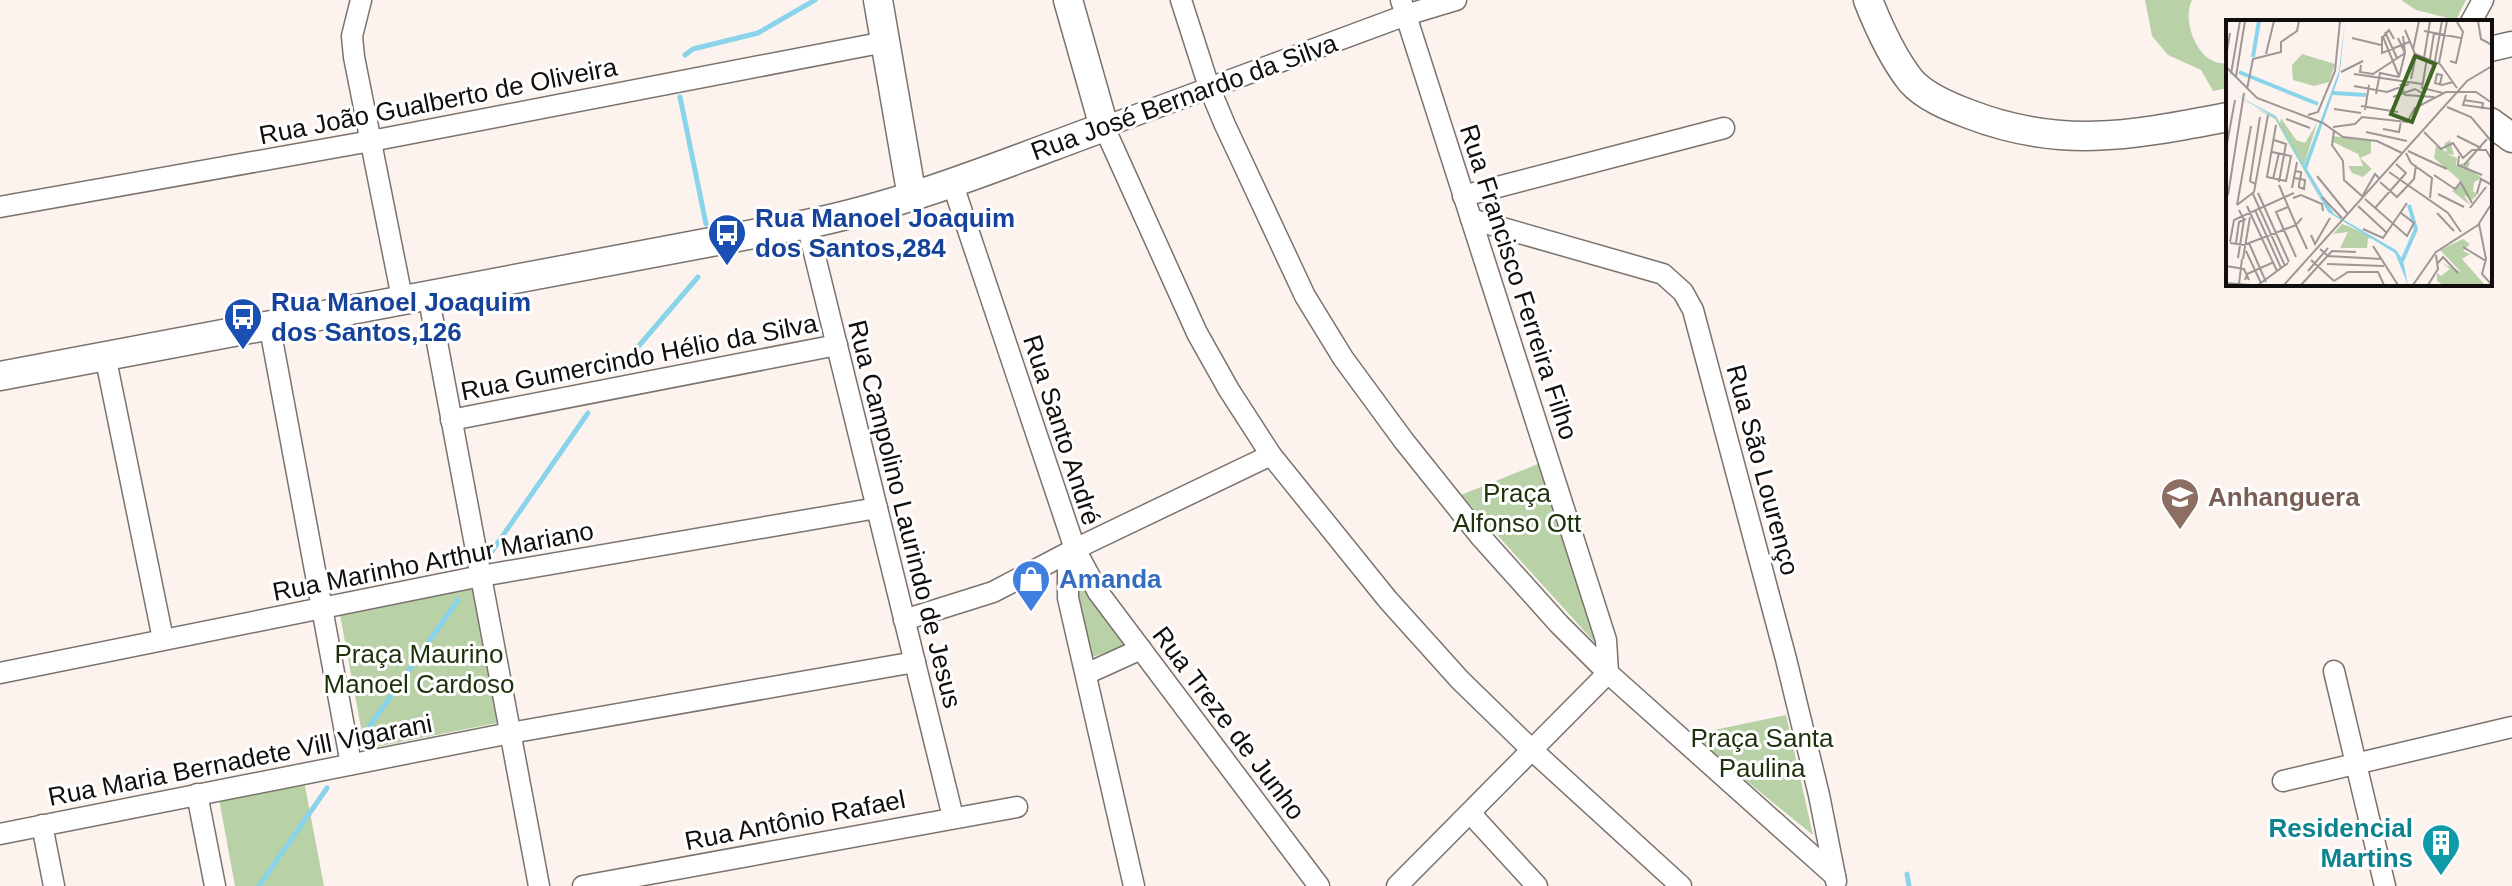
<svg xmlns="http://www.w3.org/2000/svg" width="2512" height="886" font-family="Arial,sans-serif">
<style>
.green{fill:#b8d1a7}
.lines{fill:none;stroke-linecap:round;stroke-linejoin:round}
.stream{stroke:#8ad4eb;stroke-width:5}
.minor-casing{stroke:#7a726d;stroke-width:23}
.tertiary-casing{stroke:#7a726d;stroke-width:27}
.secondary-casing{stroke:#7a726d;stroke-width:31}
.minor{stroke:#fff;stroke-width:20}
.tertiary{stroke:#fff;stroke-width:24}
.secondary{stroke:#fff;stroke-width:28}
.labels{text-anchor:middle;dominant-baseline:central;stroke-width:6;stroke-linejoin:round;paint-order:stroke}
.street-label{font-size:26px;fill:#110e0d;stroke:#fff}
.transit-label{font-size:26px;font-weight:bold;fill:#164399;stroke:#fff;text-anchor:start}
.park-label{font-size:26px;fill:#1d310b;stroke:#fff}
.education-label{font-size:26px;font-weight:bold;fill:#785e54;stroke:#fff;text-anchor:start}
.shop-label{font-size:26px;font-weight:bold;fill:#366cbe;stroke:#fff;text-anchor:start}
.culture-label{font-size:26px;font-weight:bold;fill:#0d838f;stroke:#fff;text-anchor:end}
.inset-river{fill:none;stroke:#8ad4eb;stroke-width:4}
.inset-road{fill:none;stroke:#9e9794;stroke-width:2}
.view{fill:#3d6723;fill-opacity:0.15;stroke:#3d6723;stroke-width:4}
.inset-edge{fill:none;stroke:#110e0d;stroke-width:4}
</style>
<rect width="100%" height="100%" fill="#fcf3ee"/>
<g class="green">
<path d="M 2145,0 L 2192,0 C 2181,22 2199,68 2228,63 L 2228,88 L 2213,91 L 2201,70 L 2168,55 L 2152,36 Z"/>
<polygon points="2401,0 2466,0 2456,20 2416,10"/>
<polygon points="1538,464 1597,645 1461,495"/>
<polygon points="1078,579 1126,645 1093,657 1075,589"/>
<polygon points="472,589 497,723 365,749 340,615"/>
<polygon points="1786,715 1813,835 1690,735"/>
<polygon points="304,781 324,886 235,886 219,799"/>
</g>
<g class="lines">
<g class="stream">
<polyline points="685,55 693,49 758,33 815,0"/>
<polyline points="680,97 706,224"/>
<polyline points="618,370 698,277"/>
<polyline points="490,554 588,413"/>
<polyline points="360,740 458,600"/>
<polyline points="1907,874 1909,886"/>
<polyline points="259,886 327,788"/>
</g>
<g class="minor-casing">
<g id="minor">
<polyline points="361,0 352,36 354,57 402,298"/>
<polyline points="1181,0 1209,87 1225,125 1305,296 1343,358 1404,441 1480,536 1559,624 1608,673 1835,876"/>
<polyline points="1456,0 1406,15 1104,127 1197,333 1229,390 1271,455 1388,600 1460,680 1532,750 1681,886"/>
<polyline points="2471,22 2483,0"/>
<polyline points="952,182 1075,549 1068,570 1068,598 1134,886"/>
<polyline points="1463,196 1724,128"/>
<polyline points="0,207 371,141 885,42"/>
<polyline points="1471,219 1663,274 1683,292 1693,310 1786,659 1819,795 1836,881"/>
<polyline points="807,224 953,817"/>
<polyline points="428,294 539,886"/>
<polyline points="269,323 351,764"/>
<polyline points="105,355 163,639"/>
<polyline points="451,420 837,345"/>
<polyline points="1075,549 1098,592 1319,886"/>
<polyline points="904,620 993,592 1075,549 1271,455"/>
<polyline points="2334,671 2385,886"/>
<polyline points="0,673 481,576 877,508"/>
<polyline points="1086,674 1141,649"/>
<polyline points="2283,781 2512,727"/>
<polyline points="197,794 215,886"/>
<polyline points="1470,813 1537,886"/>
<polyline points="42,825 54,886"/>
<polyline points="0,834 510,733 915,662"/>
<polyline points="583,886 1017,807"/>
<polyline points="1397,886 1608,673 1606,640 1401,0"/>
</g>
</g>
<g class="tertiary-casing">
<polyline id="tertiary" points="2490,49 2512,44"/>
</g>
<g class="secondary-casing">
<g id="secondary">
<polyline points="878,0 912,197"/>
<path d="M 1868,0 C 1879,28 1892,57 1911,81 C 1925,97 1950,107 1969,114 C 2062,150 2133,135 2228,117"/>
<polyline points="2490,122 2512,138"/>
<path d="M 0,376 L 807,224 C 910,203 1006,163 1104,127 L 1068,0"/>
</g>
</g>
<use href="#minor" class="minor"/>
<use href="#tertiary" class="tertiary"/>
<use href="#secondary" class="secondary"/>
</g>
<defs>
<g id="bus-pin" transform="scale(2)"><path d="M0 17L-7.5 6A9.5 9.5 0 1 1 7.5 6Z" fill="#1a4fb4" stroke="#fff"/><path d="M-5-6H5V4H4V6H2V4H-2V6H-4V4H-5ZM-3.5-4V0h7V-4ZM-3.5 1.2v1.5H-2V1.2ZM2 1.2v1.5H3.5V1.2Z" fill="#fff"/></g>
<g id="university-pin" transform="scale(2)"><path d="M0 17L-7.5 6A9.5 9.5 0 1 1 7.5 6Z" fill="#8d6e63" stroke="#fff"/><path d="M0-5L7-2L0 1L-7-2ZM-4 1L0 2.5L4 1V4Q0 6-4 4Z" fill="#fff"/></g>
<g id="shop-pin" transform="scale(2)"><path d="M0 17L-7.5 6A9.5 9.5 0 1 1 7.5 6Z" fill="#3f7fe0" stroke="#fff"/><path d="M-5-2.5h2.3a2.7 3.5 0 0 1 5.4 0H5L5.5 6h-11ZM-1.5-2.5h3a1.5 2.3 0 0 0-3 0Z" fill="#fff"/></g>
<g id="building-pin" transform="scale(2)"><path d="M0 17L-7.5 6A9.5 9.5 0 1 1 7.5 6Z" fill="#0f9aa8" stroke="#fff"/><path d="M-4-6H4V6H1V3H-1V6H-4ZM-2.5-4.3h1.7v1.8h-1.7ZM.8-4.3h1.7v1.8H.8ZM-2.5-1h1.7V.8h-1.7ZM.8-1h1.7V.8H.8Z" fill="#fff"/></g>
</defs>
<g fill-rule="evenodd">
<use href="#bus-pin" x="727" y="233"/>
<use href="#bus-pin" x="243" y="317"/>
<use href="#university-pin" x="2180" y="497"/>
<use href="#shop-pin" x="1031" y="579"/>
<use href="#building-pin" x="2441" y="843"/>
</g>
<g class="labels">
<g class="street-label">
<text transform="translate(1184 97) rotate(-20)">Rua José Bernardo da Silva</text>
<text transform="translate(438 101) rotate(-11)">Rua João Gualberto de Oliveira</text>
<text transform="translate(1519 282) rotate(72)">Rua Francisco Ferreira Filho</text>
<text transform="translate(639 357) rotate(-11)">Rua Gumercindo Hélio da Silva</text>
<text transform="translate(1062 430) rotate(72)">Rua Santo André</text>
<text transform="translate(1763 470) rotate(75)">Rua São Lourenço</text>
<text transform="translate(905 514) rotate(76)">Rua Campolino Laurindo de Jesus</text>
<text transform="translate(433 561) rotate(-11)">Rua Marinho Arthur Mariano</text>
<text transform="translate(1229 723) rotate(53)">Rua Treze de Junho</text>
<text transform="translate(240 760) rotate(-11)">Rua Maria Bernadete Vill Vigarani</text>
<text transform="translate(795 820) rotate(-11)">Rua Antônio Rafael</text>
</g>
<g class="transit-label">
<text x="755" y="218">Rua Manoel Joaquim<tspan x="755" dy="30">dos Santos,284</tspan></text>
<text x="271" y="302">Rua Manoel Joaquim<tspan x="271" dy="30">dos Santos,126</tspan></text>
</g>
<g class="park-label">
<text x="1517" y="493">Praça<tspan x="1517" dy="30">Alfonso Ott</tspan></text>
<text x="419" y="654">Praça Maurino<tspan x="419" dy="30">Manoel Cardoso</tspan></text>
<text x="1762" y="738">Praça Santa<tspan x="1762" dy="30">Paulina</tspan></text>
</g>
<g class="education-label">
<text x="2208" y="497">Anhanguera</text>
</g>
<g class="shop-label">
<text x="1059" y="579">Amanda</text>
</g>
<g class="culture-label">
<text x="2413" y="828">Residencial<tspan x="2413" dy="30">Martins</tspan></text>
</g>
</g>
<g transform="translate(2226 20)">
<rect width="266" height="266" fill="#fcf3ee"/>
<path d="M 76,34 L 109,44 L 103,62 L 88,66 L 67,60 L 66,45 ZM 29,88 L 49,97 L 54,104 L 55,98 L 70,120 L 79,123 L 91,103 L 78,145 L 73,136 L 96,182 L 49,99 ZM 106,116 L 145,121 L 145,133 L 134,138 L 146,149 L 137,157 L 126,153 L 122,146 L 137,146 L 132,134 L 107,122 ZM 224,120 L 228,135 L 221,134 L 231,138 L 230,145 L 244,142 L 242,148 L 256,158 L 248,162 L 247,172 L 253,173 L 246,180 L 238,175 L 244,185 L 226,171 L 237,163 L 208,138 L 210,126 L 221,132 L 218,124 ZM 116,204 L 122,206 L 152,220 L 142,218 L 141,228 L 114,228 L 122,212 L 107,214 ZM 237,219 L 244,224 L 237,231 L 244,234 L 236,239 L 259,265 L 217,265 L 211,261 L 211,253 L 215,256 L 224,249 L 216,243 L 235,252 L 214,230 Z" fill="#b8d1a7"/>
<path d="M 119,1 L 115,42 L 113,56 L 81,149 L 108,194 L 170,230 L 177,240 L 182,265 L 169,233 L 102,192 L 50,98 L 6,73 L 50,96 L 78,145 L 113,51 Z" fill="#8ad4eb"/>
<path class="inset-river" d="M 27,37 L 33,1M 13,52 L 92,84M 107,73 L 140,75M 176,241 L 190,209 L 183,185"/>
<path class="inset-road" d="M 252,1 L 255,19 L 266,25M 179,10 L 189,34 L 214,44 L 231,68M 198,11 L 235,18M 159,12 L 171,38M 156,16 L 156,33 L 183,22M 126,18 L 155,25M 172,18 L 179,33 L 173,57M 168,19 L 163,10 L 157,17 L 173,56M 187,30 L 193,1M 40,34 L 48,1M 0,37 L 4,13M 198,38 L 204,1M 201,38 L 196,68 L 217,73M 204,39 L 208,13M 209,41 L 216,1M 224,41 L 230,43 L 237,12 L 231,2M 213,43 L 221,1M 135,45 L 134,52 L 147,54 L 179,33 L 177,16M 0,47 L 31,78 L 97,103 L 117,117 L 151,121 L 176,133M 115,52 L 137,41M 5,54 L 14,1M 128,54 L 196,64M 10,56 L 19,1M 185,59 L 190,35M 174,64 L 179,75 L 208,77M 214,64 L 216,55 L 211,54 L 209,63 L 216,65 L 227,62M 128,66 L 161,72 L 183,64M 21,69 L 27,39 L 55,32 L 55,22 L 71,11 L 73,1M 150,74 L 154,53 L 173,57M 240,75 L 237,85 L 266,89M 167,77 L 189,69 L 196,73M 238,80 L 257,83 L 256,89M 135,86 L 172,92M 221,87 L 245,97 L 266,122M 108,89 L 135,93M 139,90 L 143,65M 82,95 L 92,92 L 109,51 L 114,1M 60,99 L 84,108M 107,107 L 129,104 L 136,97 L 181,102 L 189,88 L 220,72 L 250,72 L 266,83M 157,109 L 173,112 L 175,101M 108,111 L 106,125 L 117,141 L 118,160 L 137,177M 140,112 L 181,121M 198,112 L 215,129 L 227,123 L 237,138 L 246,130 L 260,130 L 266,140M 231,116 L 255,128M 48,120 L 60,124 L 53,162M 0,129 L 9,80M 182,131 L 221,149M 46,132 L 65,136 L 60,161 L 41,157 L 50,105M 180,133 L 185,143 L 206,158 L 204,178M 233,136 L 232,145 L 256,155M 238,145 L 261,119M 163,152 L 222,193 L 235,212M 208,155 L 229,169 L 235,162M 91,156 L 121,193M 68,158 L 74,159 L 79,160 L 78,169 L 73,167 L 73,165 L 74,159 L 75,154 L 75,152 L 69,151M 47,159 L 53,133M 234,161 L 246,183M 154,162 L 171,177 L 188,159 L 190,145M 29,164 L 24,161 L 34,97M 53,165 L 70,205 L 76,198M 66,168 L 71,142M 32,173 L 63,242M 251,173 L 255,159 L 266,165M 27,174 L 59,246M 212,174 L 238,187M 2,175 L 18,73M 137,175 L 149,154 L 153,158M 96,177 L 116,198M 67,178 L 75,175 L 96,184 L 97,191M 139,179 L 181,216 L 188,203 L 175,193M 11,185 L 28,172 L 42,95M 11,185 L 25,106M 21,186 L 51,251M 132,186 L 161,213M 62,187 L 50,192 L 70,237M 149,188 L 180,153 L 170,144M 244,188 L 260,167M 29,190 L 55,248M 211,193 L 228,211M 253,204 L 260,239 L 256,254 L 266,265M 137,209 L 157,218 L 181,183M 85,215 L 89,224 L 104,198M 4,222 L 8,200 L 68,173M 4,223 L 18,225 L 70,205 L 81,229M 10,223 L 13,202 L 20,199M 23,223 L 40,262M 147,226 L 172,265M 237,227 L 260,241M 94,229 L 102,236 L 155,239M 20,231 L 35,263M 12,238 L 18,200 L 13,190M 17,239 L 24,197M 85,240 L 108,261M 212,243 L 217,237 L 232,253M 101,244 L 158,246M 0,246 L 18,249 L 23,260M 82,251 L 102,228M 19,260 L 21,254 L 48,242M 108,261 L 122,252 L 152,252 L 158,265M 0,263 L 24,265M 13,264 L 16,239M 32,265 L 62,243M 58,265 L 241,61 L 266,46M 75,265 L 106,231 L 130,232M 187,265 L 210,232 L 252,205 L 266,183M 202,265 L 212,249 L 210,235"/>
<path class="view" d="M 189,36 L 209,44 L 186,102 L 165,94 Z"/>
<rect width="266" height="266" class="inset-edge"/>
</g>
</svg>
